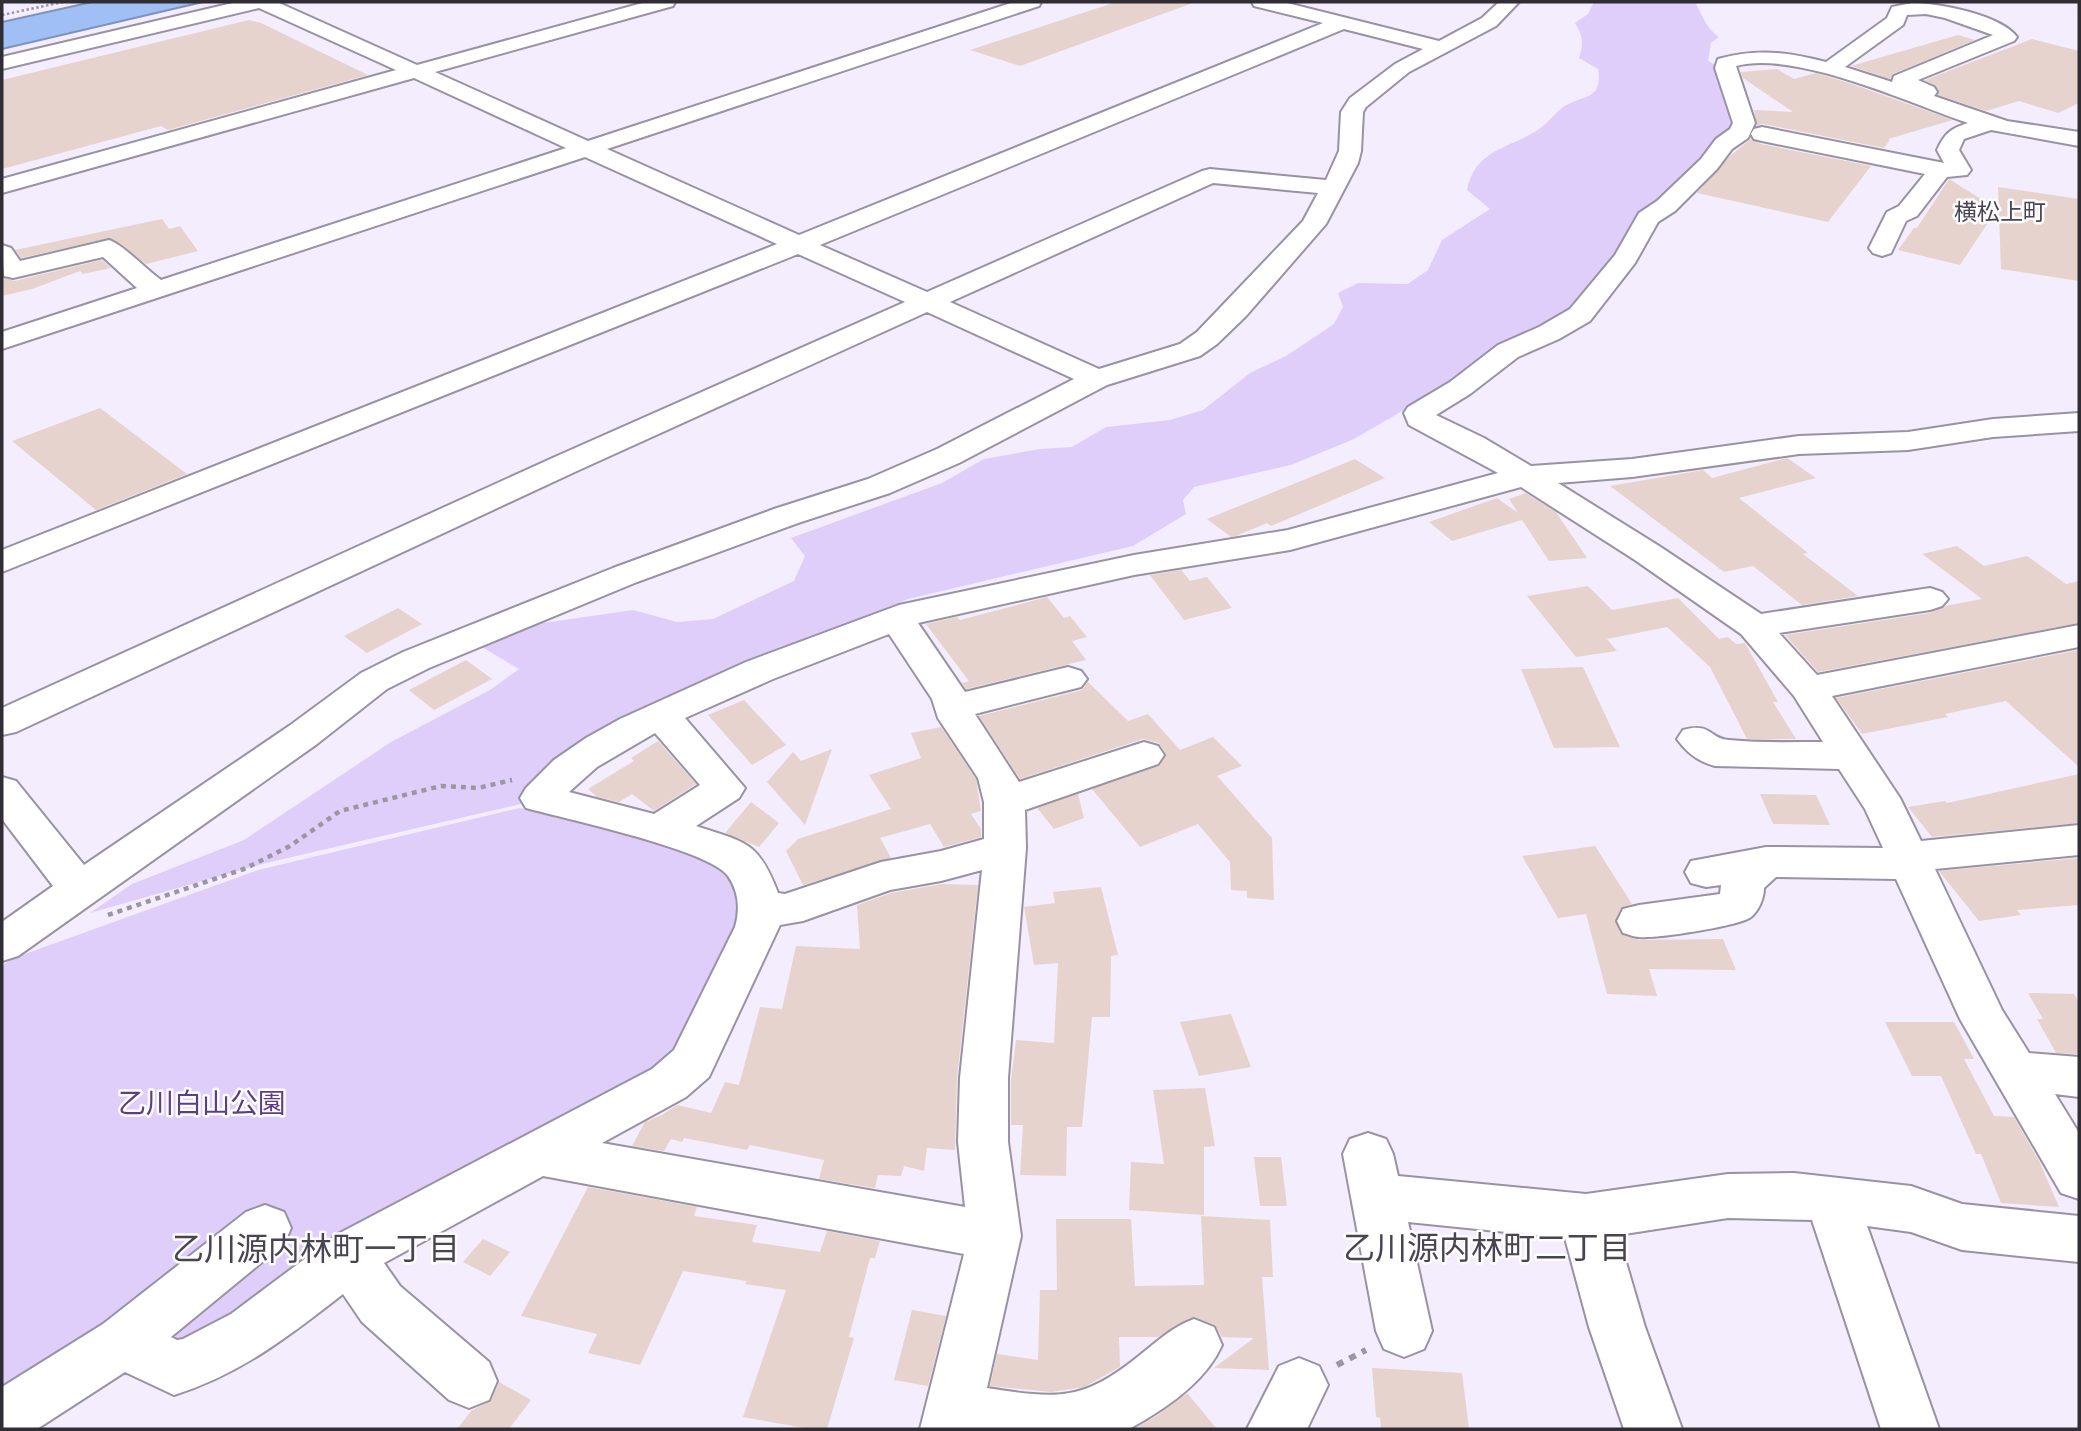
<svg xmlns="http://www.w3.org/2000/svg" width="2081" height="1431" font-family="Cabin,'Noto Sans JP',sans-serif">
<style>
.green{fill:#e0cefa}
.water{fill:#a0bff4;stroke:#7e93ba;stroke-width:2}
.building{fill:#e7d3cd}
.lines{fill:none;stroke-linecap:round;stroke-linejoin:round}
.minor-casing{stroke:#9892a2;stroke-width:4}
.path-far2{stroke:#9b96a2;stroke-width:2.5;stroke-dasharray:2.5 2.5;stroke-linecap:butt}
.path-far1{stroke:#9b96a2;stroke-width:4.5;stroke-dasharray:5 5;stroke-linecap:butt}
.path{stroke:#9b96a2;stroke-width:6;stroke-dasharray:7 7;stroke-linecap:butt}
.minor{fill:#fff;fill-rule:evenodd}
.labels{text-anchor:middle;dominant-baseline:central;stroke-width:5;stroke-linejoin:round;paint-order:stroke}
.far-quarter-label{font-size:23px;fill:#494451;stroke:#fdfdfd}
.near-park-label{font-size:28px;fill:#5e3d82;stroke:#fdfdfd}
.near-neighbourhood-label{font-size:32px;fill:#494451;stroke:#fdfdfd}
</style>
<rect width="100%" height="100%" fill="#f3edfe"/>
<g class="green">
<path d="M 1594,2 L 1701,2 L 1696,4 C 1703,17 1707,29 1719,37 L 1711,43 L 1708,61 L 1718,66 C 1725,85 1726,105 1735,122 L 1730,132 L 1706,151 L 1660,202 L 1616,260 L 1557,321 L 1354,439 L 1291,465 L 1194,487 L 1183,500 L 1186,514 L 1133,546 L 908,599 L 621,724 L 537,781 L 521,804 L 266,863 L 90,913 L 132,884 L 244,840 L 391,742 L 490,690 L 519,669 L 477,644 L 536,624 L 633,610 L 677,622 L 713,619 L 794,581 L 805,556 L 791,538 L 942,483 L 984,459 L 1040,449 L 1072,447 L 1106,427 L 1170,420 L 1203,410 L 1250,373 L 1286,356 L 1334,324 L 1343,307 L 1338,293 L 1358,283 L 1408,284 L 1428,270 L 1442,240 L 1490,209 L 1467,190 C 1475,148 1512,148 1539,129 C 1548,123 1554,114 1563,107 C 1583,94 1603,101 1598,69 L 1579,58 C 1584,43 1583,36 1575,23 L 1588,14 Z"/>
<polygon points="520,808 668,845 720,862 730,874 746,921 677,1059 188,1349 123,1319 2,1392 2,966 11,959 258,870"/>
</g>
<polygon class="water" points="92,2 203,2 2,49 2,22"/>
<g class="building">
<polygon points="1116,2 1190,2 1190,4 1020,66 970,50"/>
<polygon points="249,20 261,23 368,75 168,130 161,126 2,169 2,80"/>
<polygon points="1958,35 1975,40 1893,74 1890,79 1851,66"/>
<polygon points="2032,39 2079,51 2079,103 2058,113 2019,101 1986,111 1938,95 1936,86 1925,80"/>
<polygon points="1777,69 1794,79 1816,73 1852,84 1953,120 1888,139 1890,140 1884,148 1763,124 1757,126 1754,110 1793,112 1743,78 1741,72"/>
<polygon points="1751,139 1761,144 1871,166 1828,222 1697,193 1731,155"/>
<polygon points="1949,179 1997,209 1960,265 1898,250 1914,228 1917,228"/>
<polygon points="1998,187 2079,199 2079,281 2001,269"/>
<polygon points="162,219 169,229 180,226 198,251 146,264 110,238 21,258 15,250"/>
<polygon points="102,260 111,268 83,274 80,271 32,289 2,296 2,277 14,281"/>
<polygon points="100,408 187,474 96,510 12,441"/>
<polygon points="1787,458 1816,478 1739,498 1808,553 1803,554 1858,596 1802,605 1753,566 1724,572 1610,486 1703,470 1712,478"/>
<polygon points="1355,459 1385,478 1271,526 1267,523 1236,536 1231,537 1207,519"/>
<polygon points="1526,493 1556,512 1587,558 1549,561 1522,520 1452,541 1429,522 1497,498 1518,513 1509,499"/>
<polygon points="1957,546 1984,566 2027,556 2066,584 2079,581 2079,623 1818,672 1785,635 1930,613 1945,606 1982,599 1922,554"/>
<polygon points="1181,570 1190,581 1207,577 1232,608 1184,620 1150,575"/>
<polygon points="1588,586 1612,610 1678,598 1719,639 1728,637 1736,644 1745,643 1778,702 1773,702 1796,739 1747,739 1710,667 1667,627 1607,639 1617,651 1576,657 1527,596"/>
<polygon points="1047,597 1064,618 1070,616 1087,637 1072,641 1086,660 966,689 962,683 969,681 926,624 957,617 960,620"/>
<polygon points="398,608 422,624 367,653 344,636"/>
<polygon points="2079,650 2079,767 2006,701 1945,714 1948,717 1862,734 1836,698"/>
<polygon points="466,660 492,679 434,710 409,690"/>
<polygon points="1583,667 1620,747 1554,748 1521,669"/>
<polygon points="1088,682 1128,721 1148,714 1180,750 1213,737 1242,766 1217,776 1272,838 1274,900 1247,898 1247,891 1231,890 1230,862 1198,824 1140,847 1092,789 1159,766 1166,754 1159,743 1143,739 1020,779 979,716 1082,690"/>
<polygon points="744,700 786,745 752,765 708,715"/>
<polygon points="941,727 976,779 981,811 971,814 981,829 981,837 944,847 930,824 880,838 891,858 803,885 786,851 798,839 891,809 869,775 921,758 911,733"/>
<polygon points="658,741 696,784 654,811 632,794 619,802 597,797 588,789 634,761 631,758"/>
<polygon points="832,749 805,825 767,782 793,752 801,761"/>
<polygon points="2079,774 2079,823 1932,837 1908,807 1945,801 1947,803"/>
<polygon points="1078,794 1084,818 1054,829 1037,808"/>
<polygon points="1760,794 1816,795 1830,825 1773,824"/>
<polygon points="751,802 779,823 759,847 725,833"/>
<polygon points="1595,846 1632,904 1621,908 1615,920 1621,934 1639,940 1723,939 1736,970 1649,969 1657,996 1607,994 1586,914 1558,918 1522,856"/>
<polygon points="2079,858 2079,905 2017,910 2021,915 1979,921 1939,871"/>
<polygon points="942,884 978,885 957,1078 955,1150 927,1148 924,1171 904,1166 901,1176 878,1175 875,1188 819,1179 824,1160 750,1145 747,1150 684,1138 682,1142 671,1139 664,1151 632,1146 645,1122 662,1115 677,1105 711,1113 725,1082 739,1085 760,1007 782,1009 796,946 860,949 857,905 891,893"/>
<polygon points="1101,887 1118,955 1111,956 1110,1017 1092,1017 1082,1127 1067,1127 1066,1176 1020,1175 1023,1125 1011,1125 1011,1080 1016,1040 1054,1043 1058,963 1034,965 1024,907 1055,903 1053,892"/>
<polygon points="2028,993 2074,994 2079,1003 2079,1054 2056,1053 2037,1019 2043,1019"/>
<polygon points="1231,1014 1251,1067 1199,1076 1180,1022"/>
<polygon points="1885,1022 1954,1022 1974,1059 1964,1059 1994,1116 2014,1117 2040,1163 2059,1207 2001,1203 1981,1154 1976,1154 1941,1076 1912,1076"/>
<polygon points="1205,1088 1215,1146 1204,1147 1204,1215 1129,1210 1131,1162 1164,1164 1153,1090"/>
<polygon points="1254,1157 1281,1157 1287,1206 1260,1206"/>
<polygon points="588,1187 697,1207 694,1216 757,1225 752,1242 820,1252 827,1231 880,1241 875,1258 870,1258 849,1337 854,1338 827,1429 810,1429 743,1417 786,1290 745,1284 747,1281 683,1271 640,1365 588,1353 597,1334 521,1316"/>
<polygon points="1201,1216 1270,1220 1273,1277 1262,1277 1269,1370 1214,1368 1254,1338 1222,1337 1215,1325 1193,1317 1158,1337 1119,1337 1120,1367 1084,1387 1051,1392 990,1386 997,1354 1038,1360 1040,1290 1057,1290 1056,1219 1131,1219 1135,1286 1204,1285"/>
<polygon points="483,1239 510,1252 490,1276 463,1262"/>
<polygon points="912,1310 946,1316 928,1386 894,1380"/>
<polygon points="1372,1368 1462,1373 1469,1429 1381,1429 1380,1418 1376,1417"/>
<polygon points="499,1382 531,1400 509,1429 457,1429 472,1410 491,1401"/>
<polygon points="1187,1393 1217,1429 1134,1429 1158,1415"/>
</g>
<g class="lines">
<g class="minor-casing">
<g id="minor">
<path d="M 237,2 L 277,2 L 417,65 L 646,2 L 675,2 L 673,6 L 435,72 L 588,141 L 1014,2 L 1041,2 L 1039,6 L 607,149 L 799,235 L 1323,23 L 1254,6 L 1252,2 L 1283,2 L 1439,41 L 1482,18 L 1499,2 L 1519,2 L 1496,26 L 1409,72 L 1366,107 L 1363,112 L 1361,151 L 1358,163 L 1326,224 L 1246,316 L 1217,344 L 1200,356 L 1107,385 L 959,463 L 890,493 L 798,523 L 637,582 L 429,668 L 387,689 L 317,744 L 18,956 L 2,961 L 2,922 L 53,886 L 2,819 L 2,777 L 16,781 L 84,865 L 289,726 L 361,673 L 403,652 L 613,568 L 774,509 L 868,479 L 937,449 L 1074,379 L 927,312 L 579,470 L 16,732 L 2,735 L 2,708 L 557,456 L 905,302 L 798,254 L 2,572 L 2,550 L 777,244 L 585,157 L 2,349 L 2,332 L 137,288 L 103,257 L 13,278 L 4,276 L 2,245 L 11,248 L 20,261 L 109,240 C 122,244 147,270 161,280 L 566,148 L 414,78 L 2,193 L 2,179 L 396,70 L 259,8 L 2,69 L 2,57 ZM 1344,29 L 1423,49 L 1395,64 L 1350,98 L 1341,112 L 1339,151 L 1326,180 L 1210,169 L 1202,171 L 927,292 L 820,245 ZM 1213,183 L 1318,193 L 1303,221 L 1197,332 L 1180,344 L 1099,369 L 950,302 Z"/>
<path d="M 1912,3 C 1939,3 2001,15 2017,37 L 2014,41 L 1918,80 L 1934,87 L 1937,92 L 1934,96 L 2007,121 L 2079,132 L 2079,146 L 1991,130 L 1964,139 L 1959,150 L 1971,170 L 1967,175 L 1947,177 L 1917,216 L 1906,221 L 1891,253 L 1882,256 L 1873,253 L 1869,248 L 1887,212 L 1899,206 L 1925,174 L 1762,141 L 1754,139 L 1751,134 L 1754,129 L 1762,127 L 1944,163 L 1937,150 C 1945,133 1950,129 1968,123 C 1909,103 1796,50 1736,66 L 1755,123 L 1748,138 L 1732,149 L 1717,169 L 1675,211 L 1658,222 L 1635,263 L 1590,321 L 1559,339 L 1518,357 L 1470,394 L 1436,415 L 1484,438 L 1531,466 L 1632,459 L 1799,436 L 1908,432 L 1993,419 L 2079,413 L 2079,431 L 1993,437 L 1908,450 L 1799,454 L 1632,477 L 1558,483 L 1659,546 L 1761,614 L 1930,588 L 1942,592 L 1948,599 L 1942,606 L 1930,610 L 1779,633 L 1817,675 L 2079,625 L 2079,647 L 1832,696 L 1900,798 L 1921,841 L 2079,825 L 2079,855 L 1935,869 L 2002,1010 L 2029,1053 L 2079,1057 L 2079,1097 L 2055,1094 L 2079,1133 L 2079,1199 L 2061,1193 L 1960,1019 L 1896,879 L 1776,877 L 1764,888 C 1764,898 1759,910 1751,917 C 1740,926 1655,939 1639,937 C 1634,937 1628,934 1623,933 L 1617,921 L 1623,909 L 1639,905 L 1720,894 L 1721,885 L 1706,887 L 1691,883 L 1685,872 L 1691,861 L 1766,847 L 1883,848 L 1865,809 L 1839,769 L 1715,766 C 1699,762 1687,753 1677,739 L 1683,730 C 1712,722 1709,739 1729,740 C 1760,743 1792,742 1823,742 L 1794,696 L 1741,634 L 1635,560 L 1521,487 L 1290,550 L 1134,575 L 918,623 L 965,692 L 1068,667 L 1081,671 L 1087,679 L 1081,687 L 975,714 L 1019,782 L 1144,742 L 1158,746 L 1164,755 L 1158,764 L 1025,810 L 1026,848 L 1008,1078 L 1008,1142 L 1021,1236 L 987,1388 C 1058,1399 1082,1402 1140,1355 C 1158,1341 1172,1327 1194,1319 L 1214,1327 L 1222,1345 C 1206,1382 1164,1410 1129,1429 L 920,1429 L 964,1254 L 543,1176 L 384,1263 L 400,1286 L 489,1362 L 497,1381 L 489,1400 L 469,1408 L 449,1400 L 362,1322 L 343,1294 C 289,1336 241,1374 174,1395 L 125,1372 L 37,1429 L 2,1429 L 2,1387 L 103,1324 L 246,1212 L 265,1205 L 284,1212 L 291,1228 L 284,1244 L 171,1337 L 177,1340 L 183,1339 L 231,1314 L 338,1234 L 652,1069 L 674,1050 L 735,927 C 740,910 739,892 728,876 C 711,850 562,818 526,808 L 520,798 L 526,788 L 554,760 L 586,738 L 620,719 L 746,662 L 899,605 L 1134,555 L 1288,530 L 1498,473 L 1409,425 L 1404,413 L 1408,407 L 1450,382 L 1498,345 L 1539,327 L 1570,309 L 1615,255 L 1639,213 L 1657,201 L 1701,159 L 1716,139 L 1730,129 L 1733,123 L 1715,68 L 1718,59 C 1757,48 1787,52 1826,62 L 1887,18 L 1892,7 ZM 1926,14 L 1945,18 L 1993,35 L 1894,76 L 1892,82 L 1845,67 L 1903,25 L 1907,15 ZM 889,634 L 932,699 L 938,718 L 978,778 L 984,802 L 984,839 L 941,851 L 881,862 L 785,894 L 778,893 C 758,841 747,843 696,826 L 739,798 L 745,788 L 685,718 L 773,679 ZM 655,733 L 700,785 L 654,814 L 569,792 L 597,767 ZM 982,870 L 960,1078 L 958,1142 L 965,1207 L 602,1143 L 686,1097 L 709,1077 L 780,925 L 803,921 L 890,890 L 941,881 Z"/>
<polygon points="1368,1133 1386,1139 1393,1154 1398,1176 1586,1194 1728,1174 1794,1173 1911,1186 1962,1204 2079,1216 2079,1262 1962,1250 1911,1232 1867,1226 1939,1429 1881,1429 1812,1220 1728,1218 1618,1235 1645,1327 1682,1429 1624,1429 1589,1327 1565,1238 1408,1222 1432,1331 1424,1349 1404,1357 1384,1349 1376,1331 1343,1154 1350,1139"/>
<polygon points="1299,1358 1319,1366 1328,1385 1307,1429 1247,1429 1279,1366"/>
</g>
</g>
<polyline class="path-far2" points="2,15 63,2"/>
<polyline class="path-far1" points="108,915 244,869 290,846 340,811 441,786 478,788 512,780"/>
<polyline class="path" points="1337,1365 1366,1350"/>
<use href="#minor" class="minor"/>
</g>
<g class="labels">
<g class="far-quarter-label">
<text x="2000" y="212">横松上町</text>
</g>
<g class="near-park-label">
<text x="202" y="1103">乙川白山公園</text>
</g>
<g class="near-neighbourhood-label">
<text x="1487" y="1247">乙川源内林町二丁目</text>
<text x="316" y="1248">乙川源内林町一丁目</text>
</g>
</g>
<rect width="2081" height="1431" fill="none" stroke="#302d34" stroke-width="7"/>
</svg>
